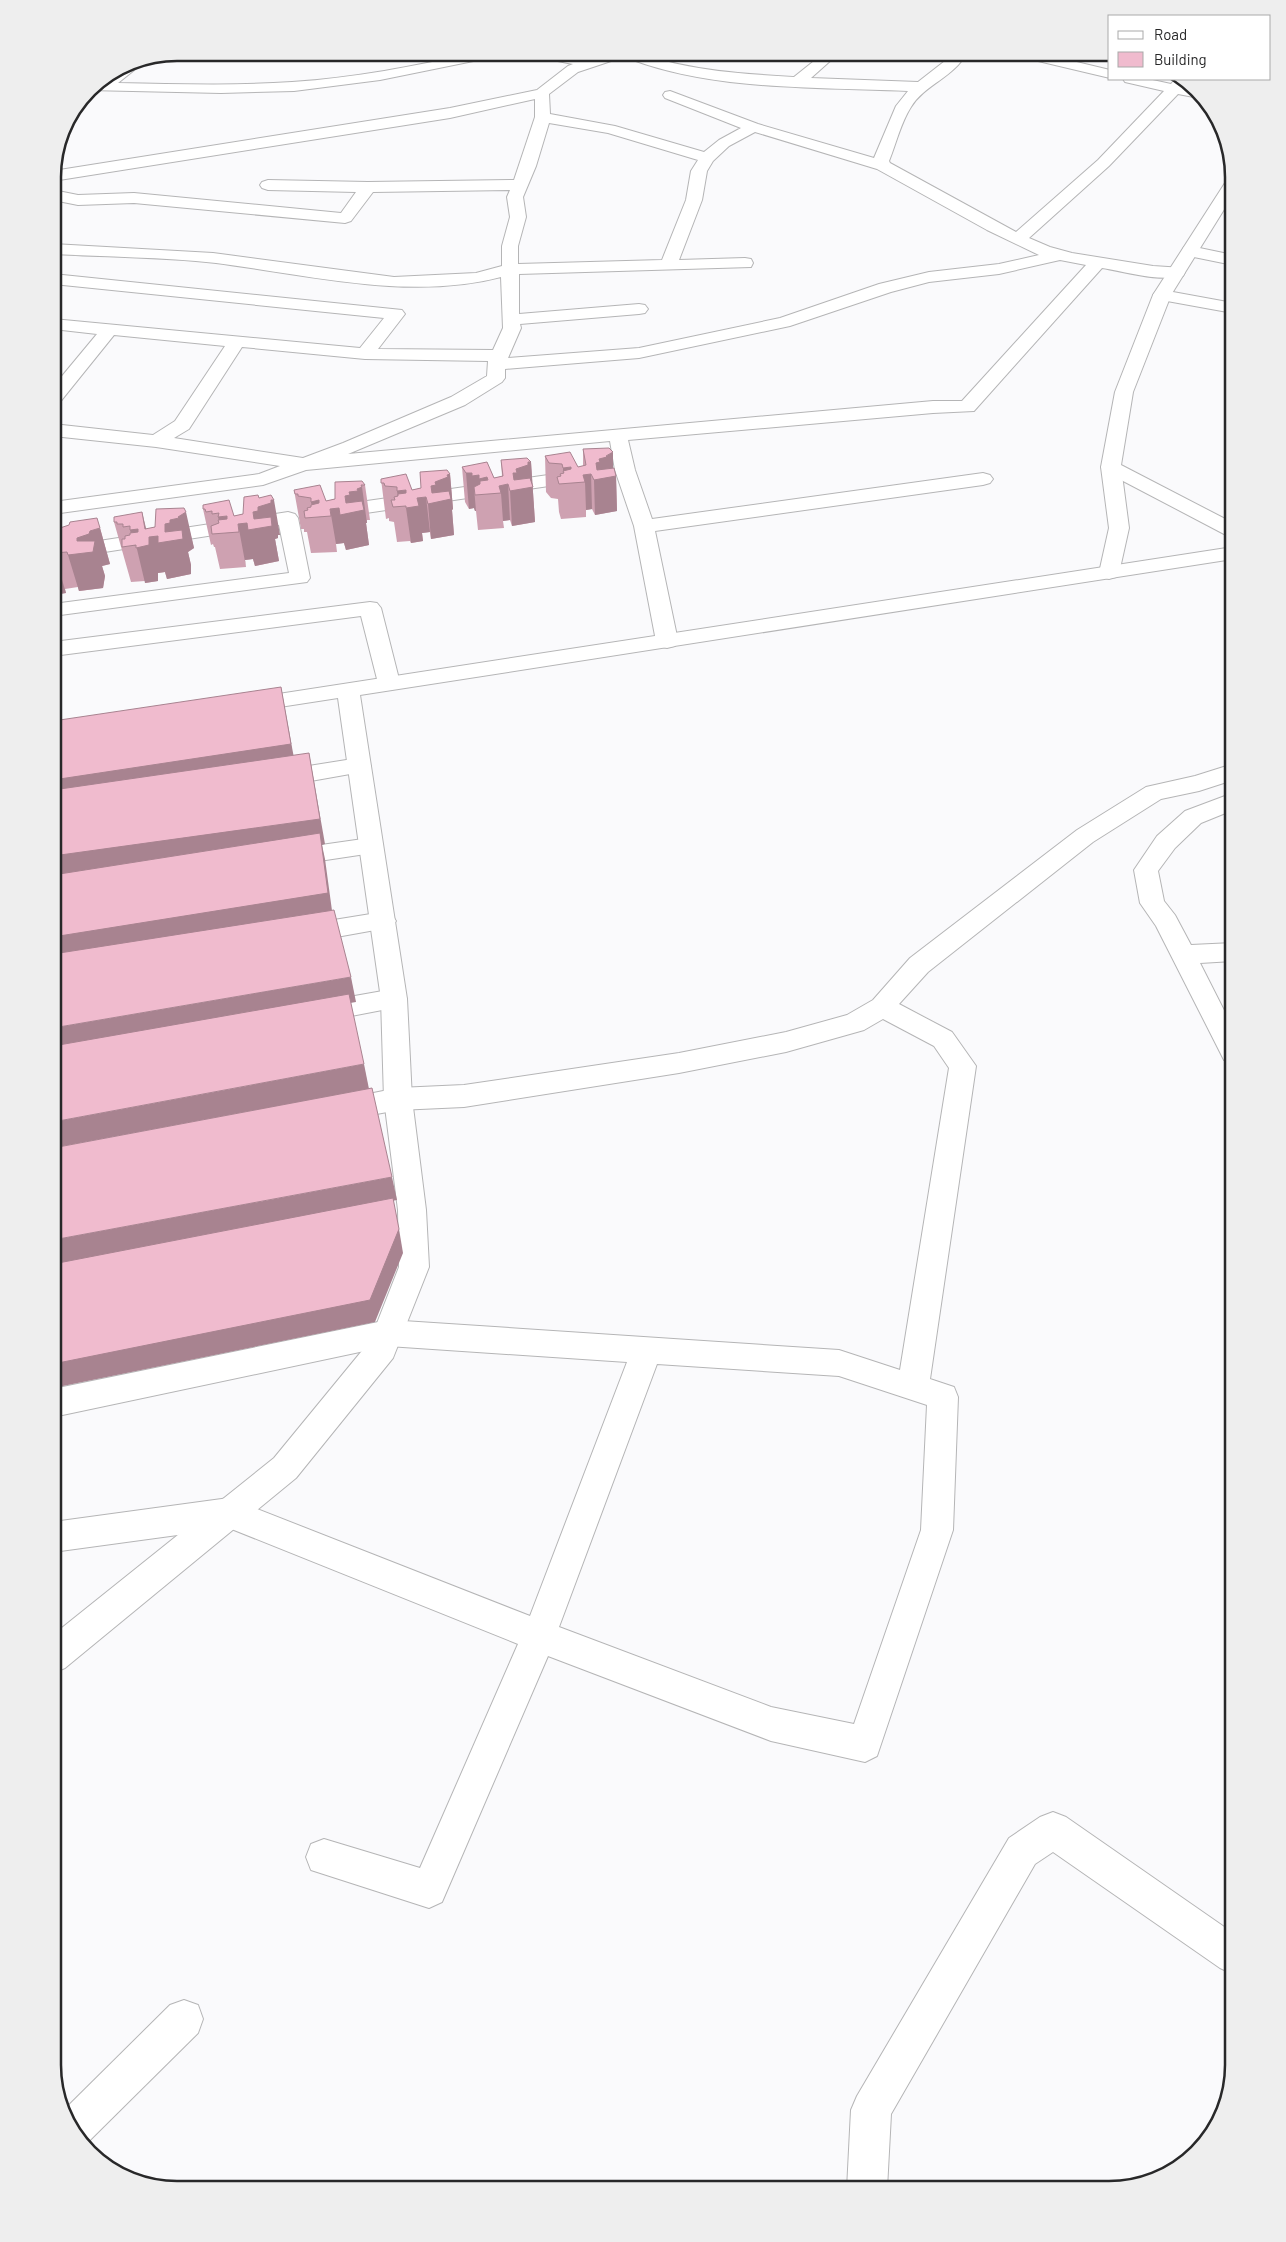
<svg xmlns="http://www.w3.org/2000/svg" width="1286" height="2242" font-family="Barlow,sans-serif">
<style>
.lines{fill:none;stroke-linecap:round;stroke-linejoin:round}
.minor-casing{stroke:#b5b5b6;stroke-width:2}
.tertiary-casing{stroke:#b5b5b6;stroke-width:2}
.minor{fill:#fff;fill-rule:evenodd}
.tertiary{fill:#fff;fill-rule:evenodd}
.wall{fill:#cea1b1}
.shaded-wall{fill:#a88390}
.building{fill:#f0bbce;stroke:#a88390}
.rim{fill:none;stroke:#282829;stroke-width:2.5}
</style>
<rect width="100%" height="100%" fill="#fafafc"/>
<g class="lines">
<g class="minor-casing">
<g id="minor">
<path d="M 475,53 L 500,53 L 493,57 L 380,80 L 294,91 L 221,93 L 88,90 L 130,62 L 145,59 L 143,63 L 118,83 C 176,84 234,86 292,82 C 354,78 415,66 475,53 Z"/>
<path d="M 530,53 L 558,53 L 590,59 L 608,53 L 628,53 L 626,56 L 578,72 L 549,94 L 550,114 L 615,126 L 704,152 L 719,140 L 741,128 L 665,98 L 663,95 L 665,92 L 670,91 L 758,124 L 874,158 L 896,106 L 908,91 C 819,87 718,91 633,60 L 631,53 L 645,53 L 645,55 C 692,71 744,74 794,77 L 824,53 L 839,53 L 811,78 L 918,82 L 950,57 L 952,53 L 966,53 C 956,76 924,85 911,107 C 901,122 896,144 889,161 L 890,163 L 1016,232 L 1098,160 L 1164,91 L 1125,82 L 1123,79 L 1148,79 L 1171,84 L 1175,79 L 1183,79 L 1187,84 L 1184,87 L 1191,88 L 1199,98 L 1178,94 L 1109,166 L 1029,238 L 1050,247 L 1072,253 L 1153,266 L 1183,268 L 1185,272 L 1183,276 C 1158,282 1127,272 1102,268 L 974,411 L 933,413 L 628,440 L 635,470 L 652,519 L 983,473 L 990,475 L 993,479 L 990,483 L 983,485 L 655,531 L 678,641 L 675,646 L 667,648 L 659,646 L 656,641 L 634,526 L 615,470 L 610,441 L 306,470 L 263,485 L 53,514 L 53,502 L 259,474 L 280,466 L 156,447 L 53,436 L 53,424 L 153,435 L 175,421 L 225,346 L 114,335 L 60,402 L 53,404 L 53,387 L 97,334 L 53,329 L 53,319 L 360,348 L 384,318 L 53,284 L 53,274 L 402,310 L 405,314 L 378,349 L 493,350 L 503,328 L 501,277 C 411,301 308,275 216,263 C 162,257 107,257 53,254 L 53,244 L 213,253 L 394,277 L 476,273 L 502,266 L 502,246 L 510,217 L 507,197 L 510,190 L 373,192 L 351,221 L 345,223 L 134,203 L 78,205 L 53,200 L 53,190 L 78,195 L 134,193 L 341,213 L 356,192 L 268,190 L 262,188 L 260,185 L 262,182 L 268,180 L 368,182 L 514,180 L 535,117 L 535,99 L 450,118 L 53,181 L 53,171 L 450,108 L 537,90 L 568,66 L 573,64 L 532,56 ZM 549,123 L 608,133 L 698,160 L 691,171 L 686,200 L 662,260 L 518,264 L 518,246 L 526,217 L 523,197 L 536,166 ZM 755,132 L 877,169 L 987,230 L 1039,255 L 999,264 L 929,272 L 879,284 L 780,318 L 639,348 L 508,358 L 521,328 L 520,324 L 639,314 L 645,313 L 648,309 L 645,305 L 639,304 L 519,314 L 519,274 L 751,267 L 753,263 L 751,259 L 745,258 L 679,260 L 702,200 L 707,171 L 713,161 L 729,146 ZM 1060,260 L 1086,265 L 962,401 L 933,401 L 348,454 L 465,405 L 502,382 L 505,378 L 505,369 L 639,358 L 790,326 L 891,292 L 929,282 L 999,274 ZM 242,347 L 365,359 L 488,361 L 487,376 L 451,397 L 343,443 L 303,458 L 174,438 L 189,429 Z"/>
<polygon points="1015,53 1039,53 1110,70 1110,78 1017,56"/>
<polygon points="1221,198 1233,201 1233,211 1215,206 1213,203 1215,200"/>
<polygon points="1190,246 1233,255 1233,265 1184,255 1182,251 1184,247"/>
<polygon points="1162,290 1233,303 1233,313 1156,299 1153,295 1156,291"/>
<polygon points="1111,461 1118,463 1121,467 1129,528 1119,573 1116,577 1109,579 1102,577 1099,573 1109,528 1101,467 1104,463"/>
<polygon points="583,470 590,472 593,476 590,480 332,518 325,516 322,512 325,508 332,506"/>
<polygon points="288,512 295,514 298,518 310,578 307,582 53,616 53,604 289,573 279,525 53,560 53,548"/>
<polygon points="370,602 377,603 381,608 400,683 397,688 389,690 381,688 378,683 361,616 53,656 53,642"/>
<polygon points="359,758 367,761 371,766 367,771 277,787 269,784 265,779 269,774 277,771"/>
<path d="M 1233,764 L 1233,780 L 1199,791 L 1161,799 L 1093,842 L 928,972 L 899,1004 L 952,1032 L 976,1066 L 930,1379 L 954,1387 L 958,1397 L 953,1530 L 877,1756 L 865,1762 L 771,1741 L 548,1656 L 442,1902 L 429,1908 L 311,1870 L 306,1857 L 311,1844 L 324,1839 L 420,1868 L 518,1644 L 229,1528 L 53,1552 L 53,1522 L 229,1498 L 530,1616 L 627,1362 L 388,1346 L 53,1417 L 53,1389 L 388,1320 L 839,1350 L 900,1370 L 949,1068 L 934,1046 L 883,1019 L 864,1030 L 786,1052 L 679,1073 L 464,1107 L 398,1110 L 339,1121 L 329,1118 L 325,1110 L 329,1102 L 398,1088 L 464,1085 L 679,1053 L 786,1032 L 847,1015 L 873,1000 L 910,958 L 1077,830 L 1146,787 L 1195,776 ZM 657,1364 L 839,1376 L 927,1405 L 921,1530 L 854,1724 L 771,1707 L 559,1627 Z"/>
<polygon points="1233,793 1233,810 1201,823 1175,848 1158,871 1164,901 1175,915 1191,945 1233,943 1233,961 1200,963 1233,1028 1233,1063 1224,1060 1156,926 1140,903 1134,870 1157,836 1185,811"/>
<polygon points="370,838 379,840 382,846 379,852 286,866 277,864 274,858 277,852 286,850"/>
<polygon points="383,912 392,915 396,921 392,927 303,943 294,940 290,934 294,928 303,925"/>
<polygon points="394,989 403,992 407,999 403,1006 315,1023 306,1020 302,1013 306,1006 315,1003"/>
<polygon points="1053,1812 1066,1817 1233,1933 1233,1974 1220,1968 1053,1852 1035,1864 891,2114 887,2189 847,2189 851,2110 857,2096 1009,1838 1040,1817"/>
<polygon points="184,2000 198,2005 203,2019 198,2033 86,2144 65,2119 63,2111 170,2005"/>
</g>
</g>
<g class="tertiary-casing">
<g id="tertiary">
<polygon points="1233,178 1233,195 1171,295 1133,392 1121,465 1233,523 1233,537 1226,535 1104,471 1101,467 1115,392 1153,295 1225,183 1227,180"/>
<polygon points="1233,547 1233,559 360,695 407,999 412,1099 426,1210 429,1267 393,1358 296,1478 65,1668 53,1673 53,1635 274,1458 370,1341 399,1267 398,1210 384,1099 381,999 338,698 247,712 239,710 236,705 239,700"/>
</g>
</g>
<use href="#minor" class="minor"/>
<use href="#tertiary" class="tertiary"/>
</g>
<g class="wall">
<polygon points="583,449 613,468 616,476 617,511 595,515 592,509 586,510 586,517 561,519 559,512 558,499 551,498 546,492 545,456 578,467 583,466"/>
<polygon points="501,460 531,462 535,522 512,526 510,520 503,521 504,528 478,530 476,511 475,511 474,508 469,509 465,502 462,467 494,478 502,476"/>
<polygon points="450,474 453,509 452,510 454,535 431,539 430,532 422,533 423,541 411,543 410,541 397,542 394,522 389,521 389,518 386,519 381,479 412,490 421,488"/>
<polygon points="335,482 365,485 370,520 367,520 367,523 366,523 369,545 346,550 344,543 336,544 337,552 311,553 307,532 304,532 304,529 301,529 294,490 326,501 335,499"/>
<polygon points="259,498 280,535 278,535 278,538 275,539 279,561 255,566 253,559 245,560 246,567 220,569 215,547 214,547 213,544 211,545 203,509 203,505 234,516 243,514"/>
<polygon points="184,508 194,548 188,552 191,565 191,574 167,579 165,572 158,573 158,581 145,583 145,581 131,582 114,522 114,517 146,529 155,527"/>
<polygon points="53,527 54,530 100,528 110,564 102,566 105,576 103,588 79,591 78,587 65,589 66,593 53,595"/>
</g>
<g class="shaded-wall">
<polygon points="613,452 613,477 616,476 617,511 595,515 594,480 596,463 599,459 606,456"/>
<polygon points="528,462 531,462 535,522 512,526 510,491 513,473 516,469"/>
<polygon points="571,467 571,483 563,471 563,483 563,468"/>
<polygon points="466,473 472,473 487,477 489,494 480,481 481,494 474,487 476,511 475,511 474,508 469,509"/>
<polygon points="450,474 453,509 452,510 454,535 431,539 428,504 431,486 435,482 447,475"/>
<polygon points="591,474 592,509 586,510 585,482 583,475"/>
<polygon points="508,484 510,520 503,521 501,493 499,486"/>
<polygon points="362,487 367,523 366,523 369,545 346,550 344,543 336,544 330,509 346,503 345,496 349,492"/>
<polygon points="406,490 417,498 426,497 430,532 422,533 423,541 411,543 406,508 406,506 399,506 397,491"/>
<polygon points="271,500 274,500 280,535 278,535 278,538 275,539 279,561 255,566 253,559 245,560 246,567 238,524 254,519 253,512 258,507"/>
<polygon points="319,500 322,517 314,517 311,502"/>
<polygon points="142,512 149,540 149,537 165,532 165,524 170,520 179,518 183,535 178,517 186,512 194,548 188,552 191,565 191,574 167,579 165,572 158,573 158,581 145,583 136,545 134,546 130,530"/>
<polygon points="227,516 230,533 222,533 218,517"/>
<polygon points="100,528 110,564 102,566 105,576 103,588 79,591 68,555 77,541 77,538 90,531"/>
<polygon points="54,553 66,593 53,595 53,558"/>
<polygon points="281,687 296,769 53,807 53,780"/>
<polygon points="309,753 325,844 322,845 325,859 333,918 53,964 53,856"/>
<polygon points="351,977 356,1002 53,1054 53,1028"/>
<polygon points="364,1064 369,1089 53,1148 53,1122"/>
<polygon points="392,1177 397,1200 53,1266 53,1240"/>
<polygon points="399,1229 403,1253 375,1322 53,1388 53,1364"/>
</g>
<g class="building">
<polygon points="609,448 613,452 606,456 607,457 599,459 600,462 596,463 597,470 614,468 616,476 594,480 591,474 583,475 585,482 559,484 557,477 561,476 560,474 564,473 563,471 571,469 571,467 563,468 562,464 549,463 545,456 570,452 578,467 586,465 583,449"/>
<polygon points="527,458 531,462 528,462 528,465 516,469 517,473 513,473 514,480 530,478 533,487 510,491 508,484 499,486 501,493 475,495 474,487 480,484 480,481 488,480 487,477 479,479 479,475 472,476 472,473 466,473 462,467 487,462 494,478 503,476 501,460"/>
<polygon points="447,470 450,474 447,475 448,477 435,482 436,485 431,486 432,493 449,491 451,499 428,504 426,497 417,498 419,506 406,508 406,506 393,507 391,500 395,500 394,497 398,496 398,494 406,493 406,490 397,491 397,487 385,486 384,483 381,483 381,479 406,474 412,490 421,488 420,472"/>
<polygon points="362,481 365,485 361,485 362,487 357,489 358,491 349,492 350,495 345,496 346,503 362,501 364,510 340,515 339,508 330,509 331,516 305,518 304,511 308,510 307,508 311,507 311,505 319,503 319,500 311,502 311,498 298,496 298,494 295,494 294,490 320,485 326,501 335,499 335,482"/>
<polygon points="258,495 259,498 271,495 274,500 271,500 271,503 258,507 258,511 253,512 254,519 271,517 272,526 248,530 247,523 238,524 239,532 212,534 211,526 219,523 218,520 227,519 227,516 218,517 219,513 212,514 212,511 206,512 205,509 203,509 203,505 229,500 234,516 243,514 244,497"/>
<polygon points="184,508 186,512 178,517 179,518 170,520 170,523 165,524 165,532 182,530 183,539 158,543 158,536 149,537 149,545 136,548 136,545 122,547 122,539 125,539 125,536 130,535 130,533 138,532 138,529 130,530 130,526 123,527 123,524 117,524 117,522 114,522 114,517 142,512 145,529 155,527 156,509"/>
<polygon points="97,518 100,528 90,531 89,534 77,538 77,541 95,541 93,552 68,555 67,552 54,553 55,557 53,558 53,527 54,530 69,525 70,522"/>
<polygon points="281,687 291,744 53,780 53,721"/>
<polygon points="309,753 320,819 53,856 53,790"/>
<polygon points="320,833 328,893 53,937 53,875"/>
<polygon points="334,910 351,977 53,1028 53,954"/>
<polygon points="349,994 364,1064 53,1122 53,1046"/>
<polygon points="372,1088 392,1177 53,1240 53,1148"/>
<polygon points="393,1198 399,1229 370,1300 53,1364 53,1264"/>
</g>
<path d="M0 0H1286V2242H0ZM177 61H1109A116 116 0 0 1 1225 177V2065A116 116 0 0 1 1109 2181H177A116 116 0 0 1 61 2065V177A116 116 0 0 1 177 61Z" fill="#eee" fill-rule="evenodd"/>
<path class="rim" d="M177 61H1109A116 116 0 0 1 1225 177V2065A116 116 0 0 1 1109 2181H177A116 116 0 0 1 61 2065V177A116 116 0 0 1 177 61Z"/>
<rect x="1108" y="15" width="162" height="65" fill="#ffffff" stroke="#a9a9a9"/>
<rect x="1118" y="31" width="25" height="8" fill="#ffffff" stroke="#a9a9a9"/>
<text x="1154" y="40" font-size="15" fill="#282829">Road</text>
<rect x="1118" y="52" width="25" height="15" fill="#f0bbce" stroke="#a9a9a9"/>
<text x="1154" y="65" font-size="15" fill="#282829">Building</text>
</svg>
